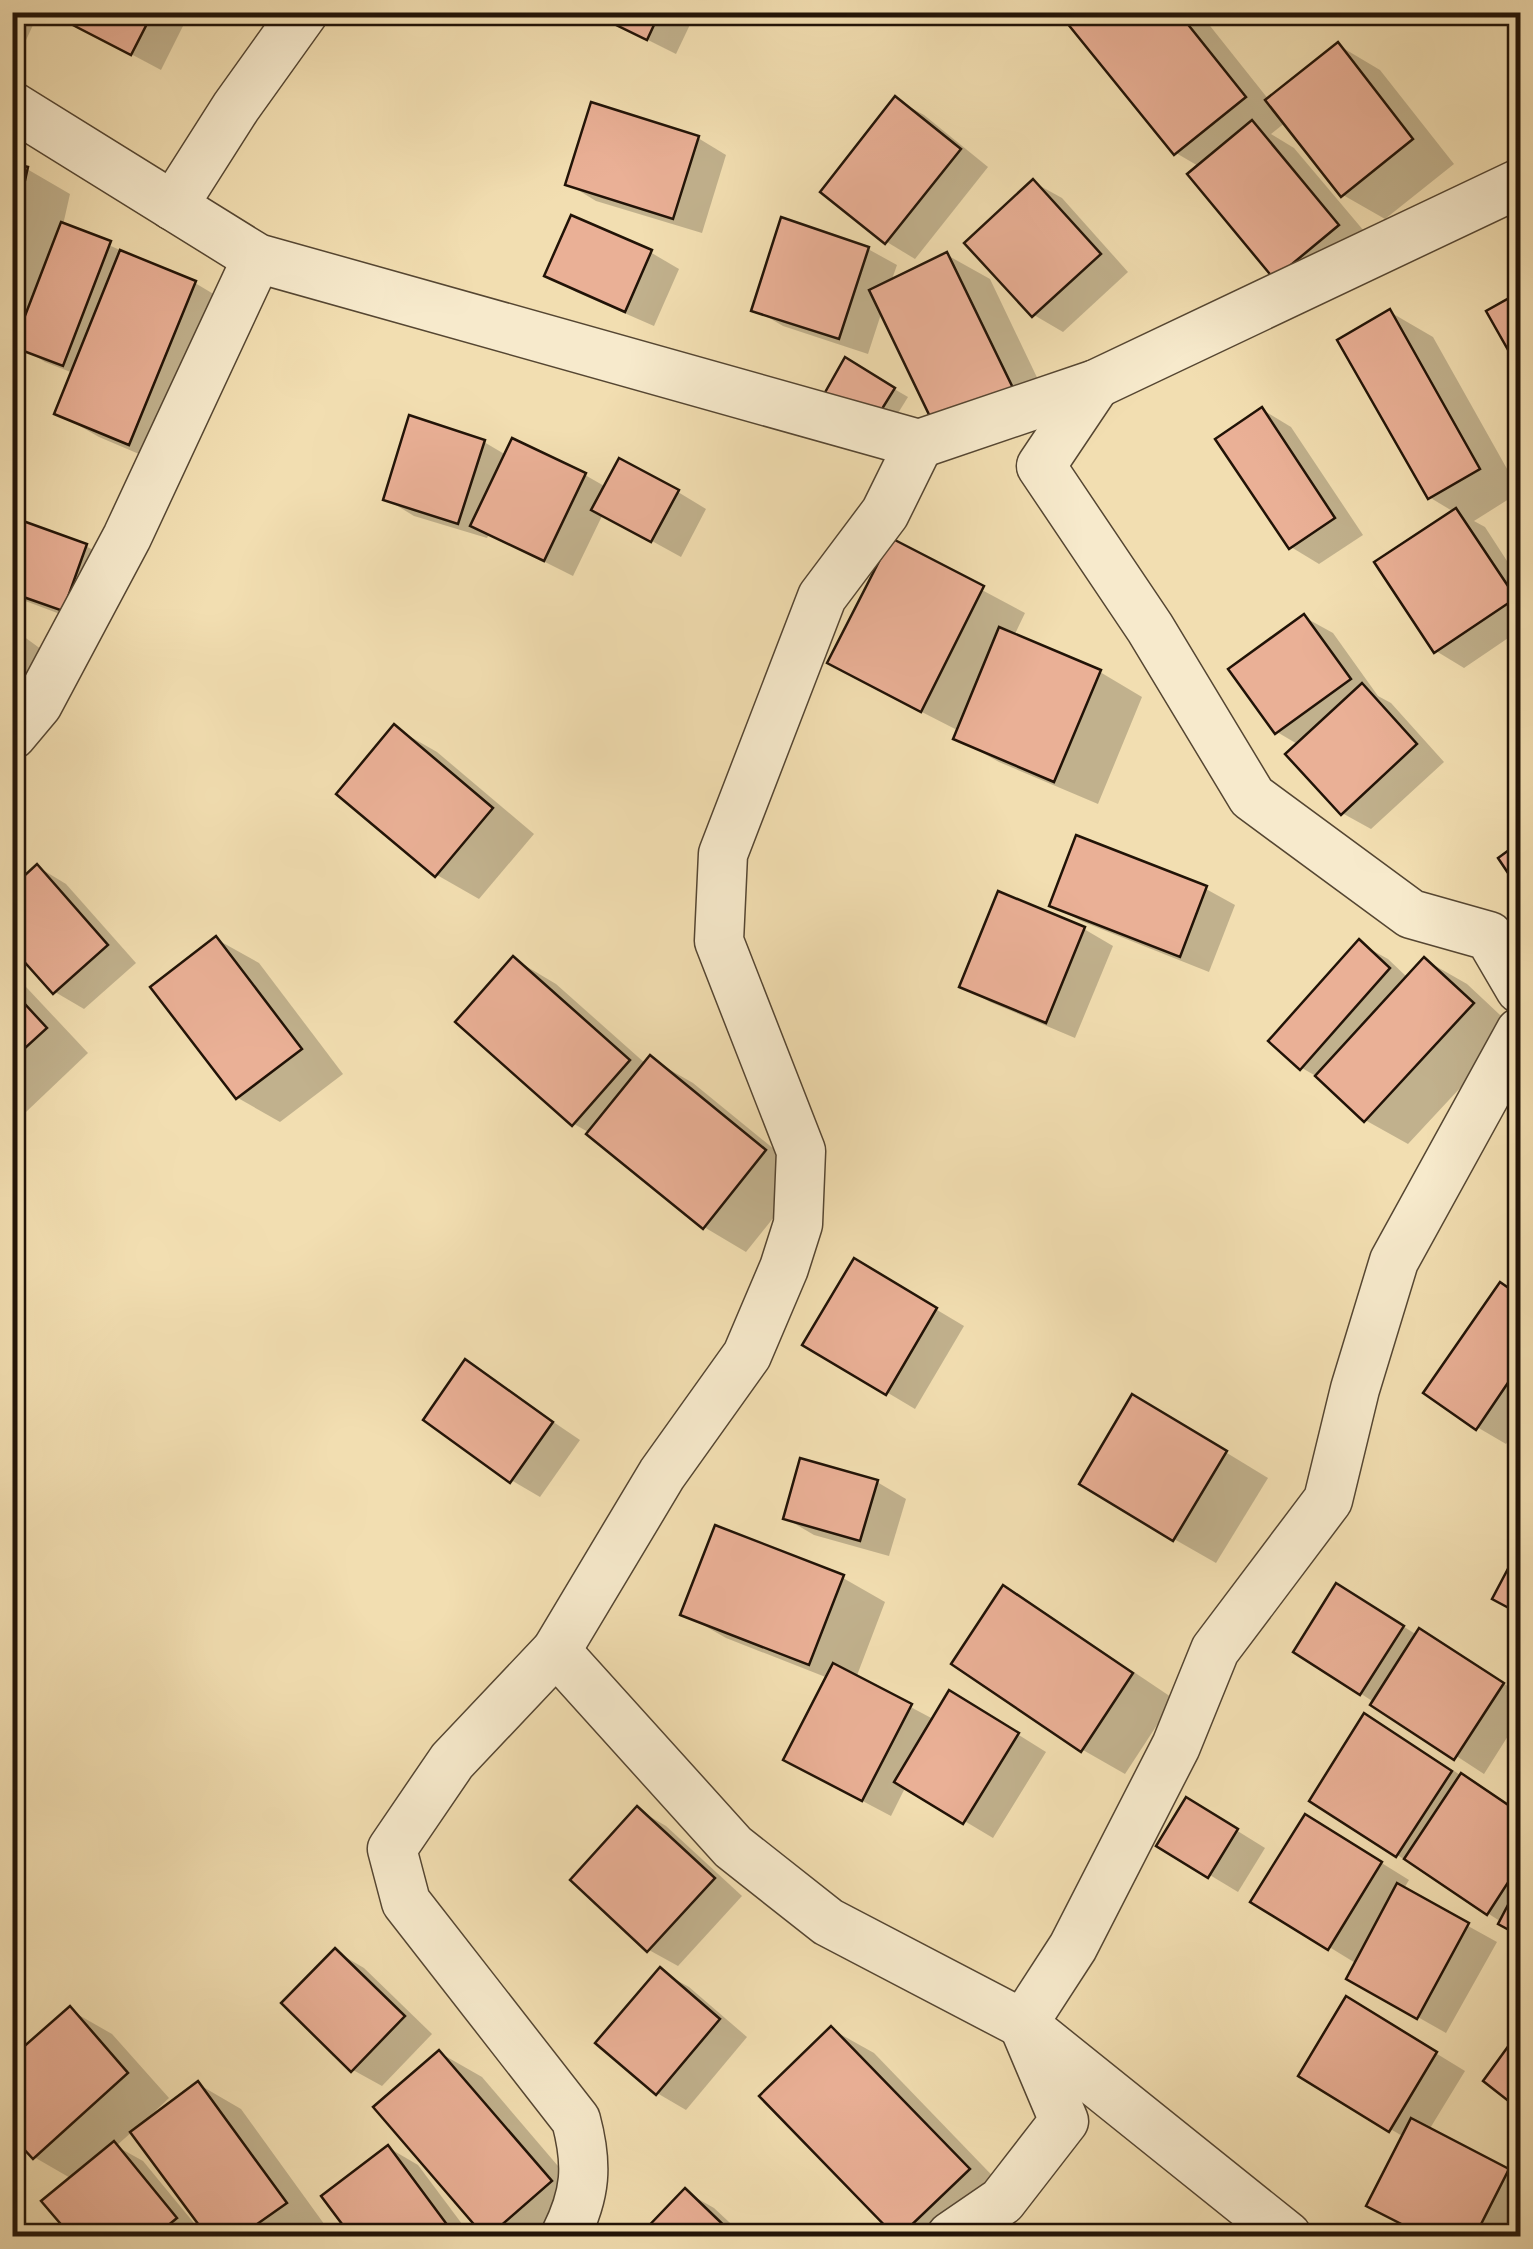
<svg xmlns="http://www.w3.org/2000/svg" width="1533" height="2249" font-family="Cardo,serif">
<style>
.shadow{fill:#0003;fill-rule:evenodd}
.building{fill:#eab096;stroke:#211307;stroke-width:2.5}
.lines{fill:none;stroke-linecap:round;stroke-linejoin:round}
.minor-casing{stroke:#554632;stroke-width:51}
.minor{stroke:#f7eacc;stroke-width:48}
</style>
<rect width="100%" height="100%" fill="#f2deb1"/>
<filter id="stains"><feTurbulence type="fractalNoise" baseFrequency=".002" numOctaves="4"/><feColorMatrix values="0 0 0 0 .2 0 0 0 0 .09 0 0 0 0 .02 0 0 0 .5 -.17"/></filter>
<radialGradient id="worn" r=".72"><stop offset=".6" stop-color="#630" stop-opacity="0"/><stop offset="1" stop-color="#630" stop-opacity=".3"/></radialGradient>
<g class="shadow">
<polygon points="12,12 39,12 15,64 12,63"/>
<polygon points="75,12 190,12 161,70 99,37"/>
<polygon points="607,12 696,12 676,54 634,33"/>
<polygon points="1085,12 1199,12 1269,100 1338,45 1380,70 1454,164 1385,219 1343,195 1286,122 1271,134 1294,148 1380,250 1318,302 1200,167 1176,153"/>
<polygon points="895,99 924,115 988,167 915,259 887,242 823,191"/>
<polygon points="698,138 726,155 702,233 596,201 568,184"/>
<polygon points="12,166 27,169 70,194 63,225 195,283 237,308 172,468 99,437 57,413 73,373 45,362 12,341"/>
<polygon points="1033,182 1062,198 1128,272 1063,332 1034,315"/>
<polygon points="868,249 897,265 891,282 947,255 990,279 1054,413 980,449 937,425 882,311 868,354 783,326 754,309"/>
<polygon points="650,252 679,269 654,326 576,292 547,275"/>
<polygon points="1390,312 1433,337 1520,492 1474,521 1485,527 1520,581 1520,630 1464,668 1436,651 1454,512 1429,497"/>
<polygon points="846,361 908,397 887,431"/>
<polygon points="1263,410 1291,427 1363,535 1319,564 1291,547"/>
<polygon points="484,442 506,455 585,475 606,487 678,492 706,509 681,557 603,514 573,576 489,534 487,538 414,516 386,499"/>
<polygon points="12,519 86,546 115,563 92,626 12,596"/>
<polygon points="892,542 1025,613 1014,636 1100,672 1142,697 1098,804 999,762 956,738 959,731 873,687"/>
<polygon points="1304,617 1333,633 1378,696 1391,703 1444,762 1371,829 1342,813 1299,745 1277,732"/>
<polygon points="12,628 45,652 12,697"/>
<polygon points="395,728 437,752 534,834 479,899 437,875"/>
<polygon points="1077,838 1206,889 1235,905 1209,972 1081,921 1052,905"/>
<polygon points="38,867 66,884 136,963 84,1009 55,992"/>
<polygon points="1000,894 1084,929 1113,946 1075,1038 990,1002 962,986"/>
<polygon points="216,939 259,963 343,1074 280,1122 238,1098"/>
<polygon points="1359,943 1388,959 1408,978 1425,960 1467,984 1515,1029 1408,1144 1365,1120 1321,1079 1302,1068"/>
<polygon points="514,959 556,984 646,1064 651,1059 693,1083 807,1176 746,1252 704,1227 590,1133 574,1124"/>
<polygon points="12,972 88,1053 26,1112 12,1104"/>
<polygon points="855,1261 964,1326 915,1409 806,1344"/>
<polygon points="1500,1285 1520,1297 1520,1422 1506,1444 1477,1427"/>
<polygon points="466,1363 580,1440 540,1497 511,1480"/>
<polygon points="1176,1422 1268,1478 1216,1563 1174,1539"/>
<polygon points="877,1482 906,1499 889,1556 814,1535 785,1518"/>
<polygon points="717,1528 843,1578 885,1602 856,1678 935,1720 979,1710 1046,1752 993,1838 906,1786 891,1816 815,1776 828,1678 726,1638 684,1614"/>
<polygon points="1004,1589 1046,1613 1174,1699 1125,1774 1083,1750"/>
<polygon points="1366,1603 1417,1635 1448,1648 1520,1694 1520,1717 1484,1774 1297,1652"/>
<polygon points="1407,1741 1520,1813 1520,1934 1312,1800"/>
<polygon points="637,1809 666,1826 742,1896 678,1966 649,1950"/>
<polygon points="1215,1817 1265,1848 1238,1892 1160,1845"/>
<polygon points="1335,1834 1409,1880 1403,1890 1497,1942 1446,2033 1349,1978 1357,1964 1254,1901"/>
<polygon points="335,1951 364,1968 432,2034 382,2086 353,2070"/>
<polygon points="660,1971 689,1987 747,2037 686,2110 657,2093"/>
<path d="M 70,2010 L 112,2034 L 169,2098 L 151,2115 L 153,2117 L 198,2084 L 241,2109 L 327,2228 L 316,2236 L 210,2236 L 207,2233 L 203,2236 L 74,2236 L 45,2201 L 72,2179 L 34,2157 ZM 133,2131 L 206,2232 L 203,2234 L 143,2161 L 116,2146 Z"/>
<polygon points="1375,2016 1465,2071 1429,2130 1520,2178 1520,2236 1425,2236 1370,2205 1404,2137 1301,2076"/>
<polygon points="831,2029 874,2053 1010,2194 967,2236 898,2236 762,2096"/>
<polygon points="440,2053 482,2077 593,2207 559,2236 487,2236 377,2107"/>
<polygon points="389,2148 418,2165 471,2236 354,2236 324,2197"/>
<polygon points="686,2192 714,2208 744,2236 643,2236"/>
</g>
<g class="building">
<polygon points="72,12 153,12 131,55 67,22"/>
<polygon points="604,12 660,12 647,40 602,18"/>
<polygon points="1081,12 1178,12 1246,97 1174,155 1067,23"/>
<polygon points="1338,42 1413,139 1341,197 1265,100"/>
<polygon points="895,96 961,149 885,244 820,192"/>
<polygon points="591,102 699,136 673,219 565,185"/>
<polygon points="1252,120 1339,225 1274,279 1187,174"/>
<polygon points="12,163 28,167 12,239"/>
<polygon points="1033,179 1101,254 1032,317 964,243"/>
<polygon points="571,215 652,250 625,312 544,276"/>
<polygon points="781,217 869,247 839,339 751,311"/>
<polygon points="61,222 111,241 63,366 13,347"/>
<polygon points="120,250 196,281 129,445 54,414"/>
<polygon points="947,252 1013,388 935,427 869,290"/>
<polygon points="1520,292 1520,371 1486,311"/>
<polygon points="1390,309 1480,469 1428,499 1337,340"/>
<polygon points="845,357 895,388 872,425 823,396"/>
<polygon points="1262,407 1335,518 1289,549 1215,439"/>
<polygon points="409,415 485,440 458,524 383,500"/>
<polygon points="512,438 586,473 544,561 470,526"/>
<polygon points="619,458 679,490 651,542 591,510"/>
<polygon points="1456,508 1516,598 1434,653 1374,562"/>
<polygon points="12,517 87,544 63,611 12,593"/>
<polygon points="891,538 984,586 921,712 827,663"/>
<polygon points="1304,614 1351,679 1275,734 1228,669"/>
<polygon points="999,627 1101,670 1054,782 953,739"/>
<polygon points="1362,683 1417,744 1341,815 1285,754"/>
<polygon points="394,724 493,808 435,877 336,794"/>
<polygon points="1076,835 1207,886 1180,957 1049,906"/>
<polygon points="1520,842 1520,891 1498,858"/>
<polygon points="37,864 108,945 53,994 12,948 12,887"/>
<polygon points="998,891 1085,927 1046,1023 959,987"/>
<polygon points="216,936 302,1049 236,1099 150,987"/>
<polygon points="1359,939 1390,968 1300,1070 1268,1041"/>
<polygon points="513,956 630,1060 572,1126 455,1022"/>
<polygon points="1424,957 1474,1003 1364,1122 1315,1076"/>
<polygon points="12,990 47,1028 12,1060"/>
<polygon points="650,1055 766,1150 703,1229 586,1134"/>
<polygon points="854,1258 937,1308 886,1395 802,1345"/>
<polygon points="1500,1282 1520,1296 1520,1365 1476,1430 1423,1393"/>
<polygon points="465,1359 553,1422 510,1483 423,1420"/>
<polygon points="1132,1394 1227,1451 1173,1541 1079,1484"/>
<polygon points="800,1458 878,1480 860,1541 783,1519"/>
<polygon points="715,1525 844,1575 809,1665 680,1615"/>
<polygon points="1520,1546 1520,1614 1492,1599"/>
<polygon points="1336,1583 1404,1626 1360,1695 1293,1652"/>
<polygon points="1003,1585 1133,1673 1081,1752 951,1664"/>
<polygon points="1419,1628 1504,1683 1454,1760 1370,1705"/>
<polygon points="833,1663 912,1704 862,1801 783,1760"/>
<polygon points="949,1690 1019,1733 963,1824 894,1782"/>
<polygon points="1364,1713 1452,1771 1396,1857 1309,1801"/>
<polygon points="1461,1773 1520,1813 1520,1864 1487,1915 1404,1859"/>
<polygon points="1186,1797 1238,1829 1208,1878 1156,1846"/>
<polygon points="637,1806 715,1878 647,1952 570,1880"/>
<polygon points="1305,1814 1382,1862 1328,1950 1250,1902"/>
<polygon points="1520,1882 1520,1936 1498,1924"/>
<polygon points="1397,1883 1469,1923 1417,2019 1346,1979"/>
<polygon points="335,1948 405,2016 351,2072 281,2003"/>
<polygon points="660,1967 720,2019 656,2095 595,2043"/>
<polygon points="1346,1996 1437,2052 1389,2132 1298,2076"/>
<polygon points="70,2006 128,2073 33,2159 12,2136 12,2057"/>
<polygon points="831,2026 970,2169 900,2236 895,2236 759,2096"/>
<polygon points="1520,2030 1520,2110 1483,2081"/>
<polygon points="439,2050 552,2181 489,2236 484,2236 373,2107"/>
<polygon points="198,2081 287,2203 240,2236 207,2236 130,2132"/>
<polygon points="1411,2118 1509,2169 1475,2236 1425,2236 1366,2206"/>
<polygon points="114,2141 177,2218 155,2236 71,2236 41,2201"/>
<polygon points="388,2145 454,2234 450,2236 351,2236 321,2196"/>
<polygon points="685,2188 735,2236 639,2236"/>
</g>
<g class="lines">
<g class="minor-casing">
<g id="minor">
<polyline points="12,106 257,258 919,444 1096,384 1520,183"/>
<polyline points="173,206 236,107 304,12"/>
<polyline points="1096,384 1041,466 1150,628 1252,797 1411,914 1489,936 1520,989"/>
<polyline points="12,735 38,704 127,537 257,258"/>
<polyline points="556,1651 733,1847 828,1922 1023,2024 1287,2236"/>
<path d="M 565,2236 C 586,2194 588,2165 576,2120 L 406,1902 L 392,1849 L 452,1761 L 556,1651 L 662,1474 L 747,1355 L 784,1268 L 798,1224 L 801,1151 L 719,941 L 723,854 L 822,597 L 885,513 L 919,444"/>
<polyline points="951,2236 1002,2201 1064,2121 1023,2024 1073,1947 1176,1746 1215,1650 1328,1500 1355,1389 1394,1261 1520,1032"/>
</g>
</g>
<use href="#minor" class="minor"/>
</g>
<rect width="1533" height="2249" fill="none" stroke="#f2deb1" stroke-width="50"/>
<rect x="15" y="15" width="1503" height="2219" fill="none" stroke="#211307" stroke-width="5"/>
<rect x="25" y="25" width="1483" height="2199" fill="none" stroke="#211307" stroke-width="2.5"/>
<rect width="100%" height="100%" filter="url(#stains)"/>
<rect width="100%" height="100%" fill="url(#worn)"/>
</svg>
